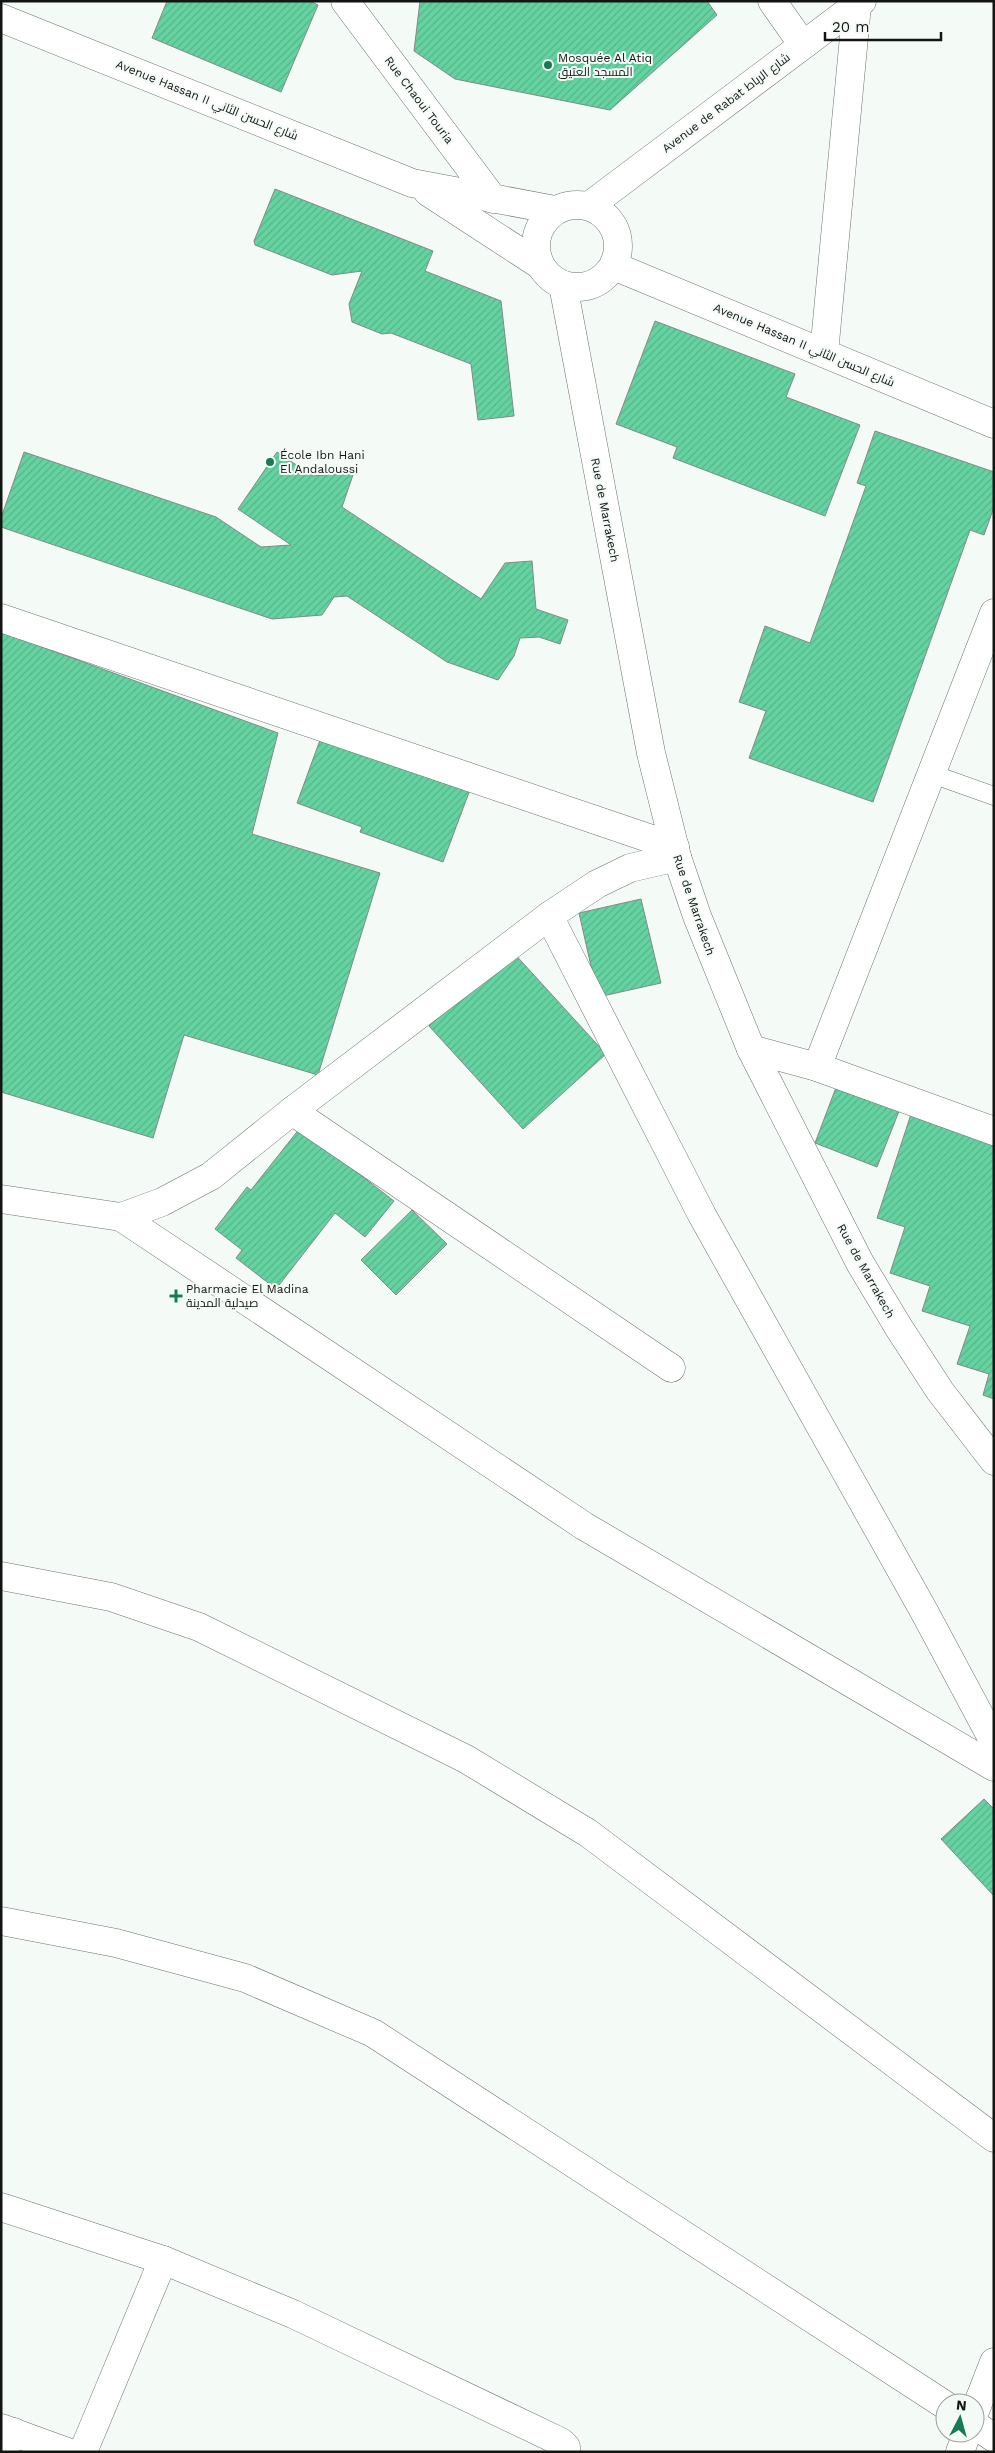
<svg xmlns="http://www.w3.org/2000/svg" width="995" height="2453" font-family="'Work Sans',Cairo,sans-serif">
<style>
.building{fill:url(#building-hatch);stroke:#848986}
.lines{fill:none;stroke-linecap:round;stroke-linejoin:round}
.service-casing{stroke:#6d7370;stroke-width:19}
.minor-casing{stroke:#6d7370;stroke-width:29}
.tertiary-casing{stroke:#6d7370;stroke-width:29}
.service{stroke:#fff;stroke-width:18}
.minor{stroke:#fff;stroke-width:28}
.tertiary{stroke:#fff;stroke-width:28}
.poi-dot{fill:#147b55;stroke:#f4fbf7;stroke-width:2}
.labels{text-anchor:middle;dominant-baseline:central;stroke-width:4;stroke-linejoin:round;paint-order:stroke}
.poi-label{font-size:12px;fill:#131513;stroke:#f4fbf7;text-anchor:start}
.street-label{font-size:12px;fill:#131513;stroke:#f4fbf7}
</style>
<defs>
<pattern id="building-hatch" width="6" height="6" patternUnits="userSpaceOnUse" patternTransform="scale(1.25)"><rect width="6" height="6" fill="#64d3a1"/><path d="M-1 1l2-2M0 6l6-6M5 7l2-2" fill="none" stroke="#56b48a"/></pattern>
</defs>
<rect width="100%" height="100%" fill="#f4fbf7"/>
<g class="building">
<polygon points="167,1 310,1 318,5 281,92 152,38"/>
<polygon points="420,1 707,1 717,15 610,110 455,79 414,51"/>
<polygon points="275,189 433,251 425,271 501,301 514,416 478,420 471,364 391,333 382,334 352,322 349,304 362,271 332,275 255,245 254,241"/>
<polygon points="655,321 795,374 786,397 860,425 825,516 673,458 677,447 616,424"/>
<polygon points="875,431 994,472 994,507 984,535 970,530 873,802 749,758 766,711 739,702 765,626 810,643 866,486 857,483"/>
<polygon points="24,452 216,517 261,547 291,545 238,509 277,452 313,476 354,472 342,507 481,599 505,563 532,561 536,609 568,620 560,644 539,637 520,638 514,656 498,680 447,662 347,596 334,597 322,615 272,619 1,527 1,518"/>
<polygon points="1,632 278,733 252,834 380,873 318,1075 184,1035 153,1138 1,1092"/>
<polygon points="320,740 471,787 443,862 360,832 362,827 297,803"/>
<polygon points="641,899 661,983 598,997 579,913"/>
<polygon points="512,951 606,1054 523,1129 429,1026"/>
<polygon points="840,1077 903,1101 877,1167 815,1143"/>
<polygon points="913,1108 994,1135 994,1399 983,1395 989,1374 957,1364 970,1326 922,1311 930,1286 890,1273 905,1227 877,1218"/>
<polygon points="300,1128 394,1201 365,1237 335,1213 276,1289 236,1258 242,1250 215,1229 247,1187 251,1190"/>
<polygon points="412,1210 447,1244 396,1295 361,1260"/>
<polygon points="984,1799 994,1809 994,1896 941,1839"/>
</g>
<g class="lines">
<g class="service-casing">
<polyline id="service" points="932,774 994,796"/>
</g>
<g class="minor-casing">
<g id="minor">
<polyline points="345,1 493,199"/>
<polyline points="772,1 803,45"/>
<polyline points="824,353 857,5"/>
<polyline points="1,618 675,847"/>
<polyline points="549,916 702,1215 925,1613 994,1742"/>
<polyline points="751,1049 817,1067 994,1131"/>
<polyline points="817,1067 994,613"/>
<polyline points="292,1111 671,1368"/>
<polyline points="1,1199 121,1217 584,1526 994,1767"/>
<polyline points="121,1217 162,1202 211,1176 292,1111 549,916 597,884 630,868 677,857"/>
<polyline points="1,1576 111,1597 199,1627 466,1759 588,1833 994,2138"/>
<polyline points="1,1921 116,1943 245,1978 373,2033 945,2405"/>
<polyline points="1,2207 163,2260 293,2314 561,2442 566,2447 566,2452"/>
<polyline points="975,2411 994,2362"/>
<polyline points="975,2425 994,2438"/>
<polyline points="1,2428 67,2452"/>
<polyline points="2,2452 14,2432"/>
<polyline points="83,2452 163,2260"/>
<polyline points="960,2452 967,2433"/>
</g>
</g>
<g class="tertiary-casing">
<g id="tertiary">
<polyline points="1,18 412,183 555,210"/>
<polyline points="428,192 540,265"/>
<circle cx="577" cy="246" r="41"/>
<polyline points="589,206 862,1"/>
<polyline points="614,266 994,424"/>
<polyline points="563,285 651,753 677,857 697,916 751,1049 860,1263 899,1328 940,1391 994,1461"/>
</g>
</g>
<use href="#service" class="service"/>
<use href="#minor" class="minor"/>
<use href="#tertiary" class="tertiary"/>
</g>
<g class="poi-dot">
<circle cx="548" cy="65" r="5"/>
<circle cx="270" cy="462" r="5"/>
<path d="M173.5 1288.5h5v5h5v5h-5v5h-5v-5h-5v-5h5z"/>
</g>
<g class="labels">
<g class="poi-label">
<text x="558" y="58">Mosquée Al Atiq<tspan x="558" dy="14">المسجد العتيق</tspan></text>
<text x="280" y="455">École Ibn Hani<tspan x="280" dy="14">El Andaloussi</tspan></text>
<text x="186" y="1289">Pharmacie El Madina<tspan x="186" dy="14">صيدلية المدينة</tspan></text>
</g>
<g class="street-label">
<text transform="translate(207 100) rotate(22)">Avenue Hassan II شارع الحسن الثاني</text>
<text transform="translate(419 100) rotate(53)">Rue Chaoui Touria</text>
<text transform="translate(726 103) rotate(-37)">Avenue de Rabat شارع الرباط</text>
<text transform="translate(804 345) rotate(23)">Avenue Hassan II شارع الحسن الثاني</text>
<text transform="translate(605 510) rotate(79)">Rue de Marrakech</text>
<text transform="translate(694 905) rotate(71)">Rue de Marrakech</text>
<text transform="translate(866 1271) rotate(61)">Rue de Marrakech</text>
</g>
</g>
<rect width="995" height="2453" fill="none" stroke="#131513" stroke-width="5"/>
<g transform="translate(960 2418) rotate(6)"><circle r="24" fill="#f4fbf7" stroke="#9a9f9c"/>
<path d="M0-4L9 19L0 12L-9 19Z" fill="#147b55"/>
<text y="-8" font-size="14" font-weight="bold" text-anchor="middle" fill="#131513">N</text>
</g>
<path d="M825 32v8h116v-8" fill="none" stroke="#131513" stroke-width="2.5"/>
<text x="832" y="32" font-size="15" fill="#131513" stroke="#f4fbf7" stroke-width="4" paint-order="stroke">20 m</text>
</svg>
